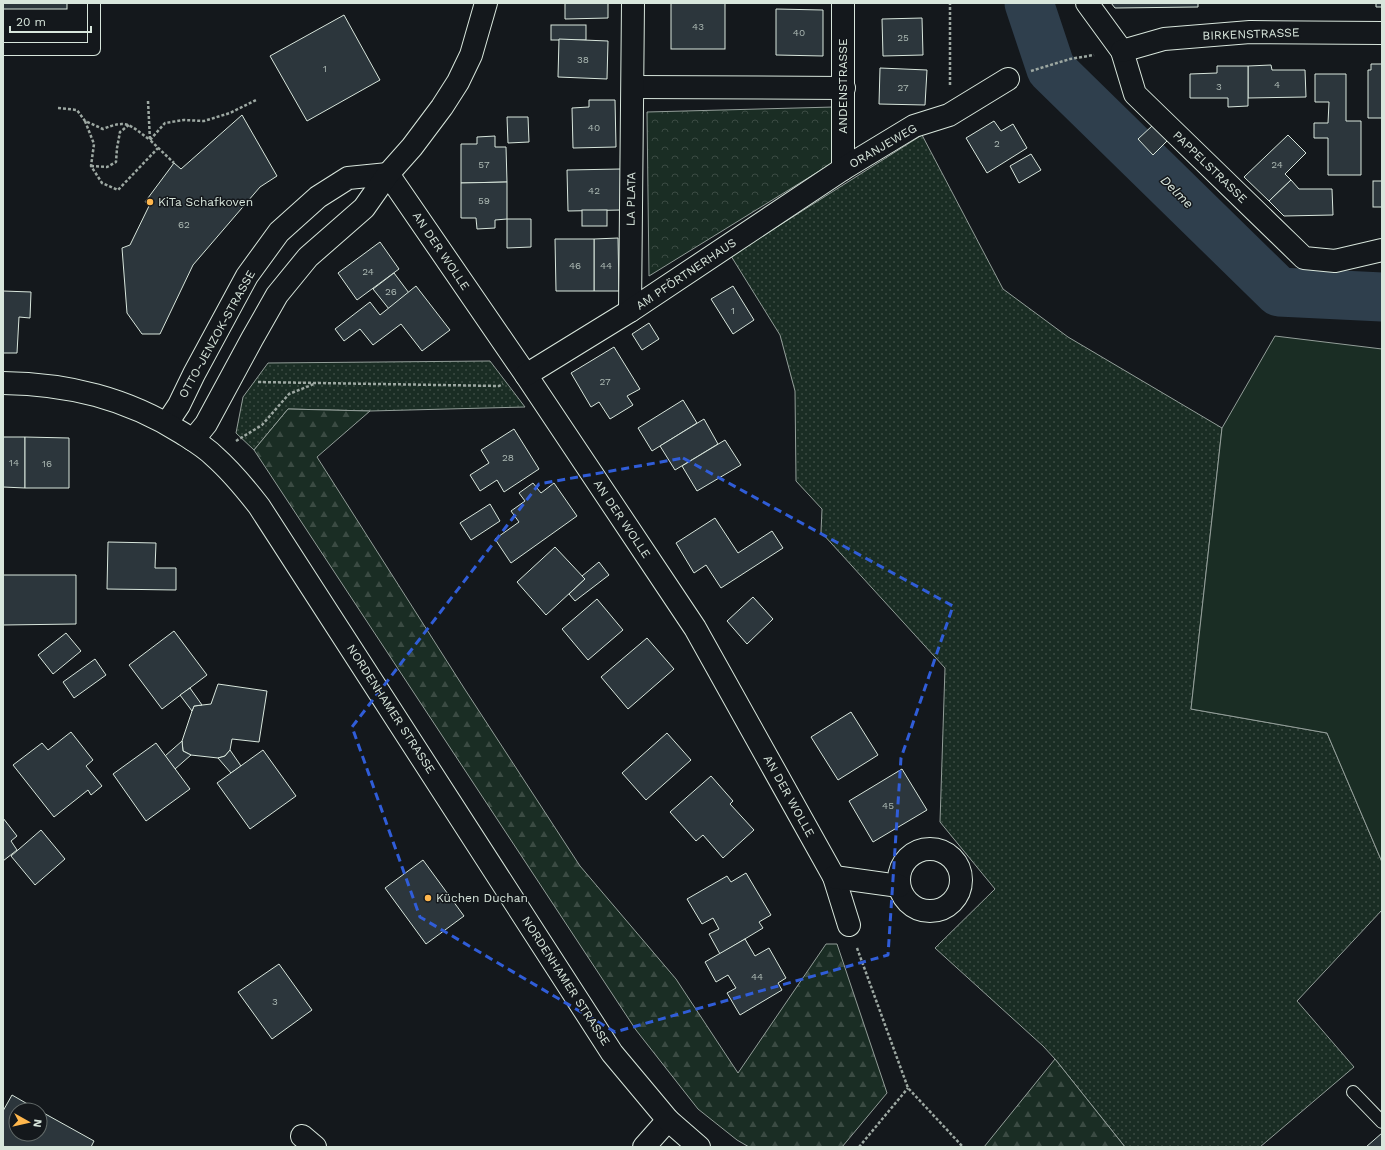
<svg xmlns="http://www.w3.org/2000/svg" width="1385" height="1150" font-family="'Work Sans',sans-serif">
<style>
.grass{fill:url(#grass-dots);stroke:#939e99}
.forest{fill:url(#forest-firs);stroke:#939e99}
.park{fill:url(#park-crowns);stroke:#939e99}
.garden{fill:#1a2d24;stroke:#939e99}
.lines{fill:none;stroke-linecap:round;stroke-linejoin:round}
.river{stroke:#2f3f4d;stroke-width:49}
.building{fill:#2c363c;stroke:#d8e6dc}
.lane-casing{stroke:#d8e6dc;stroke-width:14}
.street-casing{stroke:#d8e6dc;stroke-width:24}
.secondary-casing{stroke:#d8e6dc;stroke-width:24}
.path{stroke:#9da8a2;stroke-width:2.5;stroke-dasharray:3 2;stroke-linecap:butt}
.lane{stroke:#14181c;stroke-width:12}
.street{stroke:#14181c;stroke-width:22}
.secondary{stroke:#14181c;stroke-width:22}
.marked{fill:none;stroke:#305dd8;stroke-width:3;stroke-dasharray:8 5;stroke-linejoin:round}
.poi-dot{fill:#ffb74d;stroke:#14181c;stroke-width:1.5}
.labels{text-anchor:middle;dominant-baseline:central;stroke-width:3;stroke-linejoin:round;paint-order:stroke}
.number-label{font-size:10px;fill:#adbab4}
.street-label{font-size:12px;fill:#d8e6dc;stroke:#14181c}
.poi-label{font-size:12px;fill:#d8e6dc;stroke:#14181c;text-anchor:start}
.water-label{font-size:13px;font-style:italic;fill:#d8e6dc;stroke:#14181c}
</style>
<defs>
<pattern id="grass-dots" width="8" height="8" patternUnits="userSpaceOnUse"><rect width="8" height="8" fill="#1a2d24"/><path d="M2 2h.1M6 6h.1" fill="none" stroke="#3b4b43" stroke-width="1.8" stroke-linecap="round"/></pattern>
<pattern id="forest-firs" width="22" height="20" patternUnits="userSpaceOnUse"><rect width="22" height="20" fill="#1a2d24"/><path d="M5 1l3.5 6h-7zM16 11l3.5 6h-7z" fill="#3b4b43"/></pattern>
<pattern id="park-crowns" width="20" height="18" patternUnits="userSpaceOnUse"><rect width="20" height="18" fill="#1a2d24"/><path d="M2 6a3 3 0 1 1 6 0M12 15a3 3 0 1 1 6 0" fill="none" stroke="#3b4b43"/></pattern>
</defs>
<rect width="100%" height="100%" fill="#14181c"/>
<g class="grass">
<polygon points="922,135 1003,289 1068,337 1222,428 1191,709 1327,733 1382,862 1382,910 1297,1001 1354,1067 1260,1147 1125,1147 1055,1059 1043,1046 935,948 995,889 940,822 945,668 821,532 822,509 796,481 795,391 780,335 731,256"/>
<polygon points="490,361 525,407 370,411 288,409 254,450 236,433 243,397 268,363"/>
</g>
<g class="forest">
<polygon points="288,409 370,411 317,457 464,688 580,866 676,979 738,1073 826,944 837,944 887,1093 842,1147 749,1147 737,1140 698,1109 636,1030 254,450"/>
<polygon points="1055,1059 1125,1147 984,1147"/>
</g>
<polygon class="park" points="834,107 834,162 649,276 647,112"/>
<polygon class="garden" points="1275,336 1382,349 1382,862 1327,733 1191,709 1222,428"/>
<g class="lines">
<polyline class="river" points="1029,3 1051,69 1279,292 1382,297"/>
</g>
<g class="building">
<rect x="3" y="3" width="64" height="6"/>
<polygon points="565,3 608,3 608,18 565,19"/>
<rect x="671" y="3" width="54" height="46"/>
<polygon points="1111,3 1198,3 1198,7 1115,8"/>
<polygon points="1344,3 1382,3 1382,7 1376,7 1376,3"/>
<polygon points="776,9 823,10 823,56 776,55"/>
<polygon points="344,15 380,80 307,121 270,56"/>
<polygon points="922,18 923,55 883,56 882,19"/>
<rect x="551" y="25" width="35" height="15"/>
<polygon points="559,39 608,41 607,79 558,77"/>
<polygon points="1371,64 1382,64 1382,118 1368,118 1368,70 1371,70"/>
<polygon points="1271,65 1272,70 1305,70 1306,97 1248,98 1248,66"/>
<polygon points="1217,66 1248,66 1248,106 1228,107 1228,98 1190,98 1190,74 1217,73"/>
<polygon points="880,68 927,70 925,105 879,104"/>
<polygon points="1315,74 1346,74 1346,121 1361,121 1361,175 1328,175 1328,138 1314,138 1314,123 1328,123 1329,102 1315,102"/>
<polygon points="589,100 615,100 616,147 573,148 572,108 589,107"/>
<polygon points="242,115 277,176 260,187 193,265 160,334 142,334 127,313 122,248 130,245 150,204 145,202 174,163 181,169"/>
<polygon points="507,117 528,117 529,142 508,143"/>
<polygon points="994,121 1001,131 1013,124 1027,148 987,173 966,138"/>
<polygon points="1152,126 1167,141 1153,155 1138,139"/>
<polygon points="1288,135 1306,153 1285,174 1291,180 1269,201 1244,177"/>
<polygon points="495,136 495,147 506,147 507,182 461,183 461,144 477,144 477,137"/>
<polygon points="1031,154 1041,170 1019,183 1010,166"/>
<polygon points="621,169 621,210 568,211 567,170"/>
<polygon points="1291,180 1299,189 1332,189 1333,215 1284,216 1269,201"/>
<rect x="1373" y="181" width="9" height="26"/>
<polygon points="507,182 507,219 495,220 495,228 477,229 476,218 461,218 461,183"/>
<rect x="582" y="210" width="25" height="16"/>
<polygon points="507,219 531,219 531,247 507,248"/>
<polygon points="618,238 619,291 594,291 594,239"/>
<polygon points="555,239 594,239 594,291 556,291"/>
<polygon points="380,242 399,269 357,300 338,273"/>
<polygon points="394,273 409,293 389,309 373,289"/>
<polygon points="416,286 450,330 422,351 401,324 373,345 360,329 344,341 335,329 370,302 380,315"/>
<polygon points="733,286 754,320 733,334 711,299"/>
<polygon points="3,291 31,292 30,318 19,317 17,353 3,353"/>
<polygon points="649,323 659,339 642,350 632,334"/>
<polygon points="614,347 640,389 627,396 633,405 610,419 599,402 591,407 571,373"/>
<polygon points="683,400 697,423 652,451 638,428"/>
<polygon points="704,419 718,444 675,470 660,446"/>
<polygon points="514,429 539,469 504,492 497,480 480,491 470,475 489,463 481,450"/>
<polygon points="3,437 25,437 25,488 3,487"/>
<polygon points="25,437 69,438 69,488 25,488"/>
<polygon points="725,440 741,465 697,491 682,466"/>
<polygon points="533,483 541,493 554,483 577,516 511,563 495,539 519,522 511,511 525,501 519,493"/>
<polygon points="490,504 500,521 471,540 460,523"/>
<polygon points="715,518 738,553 772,531 783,548 721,588 706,565 694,573 676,543"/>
<polygon points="108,542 156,543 155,568 176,568 176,590 107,589"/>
<polygon points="555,547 585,579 546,615 517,582"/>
<polygon points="599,562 609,575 575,601 569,594 585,579 582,576"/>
<polygon points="3,575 76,575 76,624 3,625"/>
<polygon points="753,597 773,619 747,644 727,621"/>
<polygon points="597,599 623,630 588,660 562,629"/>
<polygon points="174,631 207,675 162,709 129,665"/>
<polygon points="66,633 81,651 53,674 38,655"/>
<polygon points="647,638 674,669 628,709 601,677"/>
<polygon points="95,659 106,675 74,698 63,682"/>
<polygon points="218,684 267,691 259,742 232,739 230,750 225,756 218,758 191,755 183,751 182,741 192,711 194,706 211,704"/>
<polygon points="190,688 202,705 194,706 192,711 180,695"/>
<polygon points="851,712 878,755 838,780 811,737"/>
<polygon points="71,732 93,760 86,766 102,786 91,795 88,790 54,817 13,765 42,743 48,750"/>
<polygon points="667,733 691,760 646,800 622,773"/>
<polygon points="182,741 183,751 191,755 175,769 165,756"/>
<polygon points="156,743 190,789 146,821 113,774"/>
<polygon points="230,750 241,766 231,773 218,758 225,756"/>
<polygon points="263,750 296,796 250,829 217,783"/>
<polygon points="902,769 927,810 873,842 849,801"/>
<polygon points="711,776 733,801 730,804 754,830 723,858 703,835 696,841 670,812"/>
<polygon points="3,818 17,836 11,841 17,850 3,861"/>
<polygon points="41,830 65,859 35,885 11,856"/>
<polygon points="423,860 464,916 426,944 385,888"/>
<polygon points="746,873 771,915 759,922 763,928 720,954 709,934 719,929 713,918 702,924 687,899 727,876 731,882"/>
<polygon points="745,939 755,956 769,948 786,978 778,983 782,990 740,1015 727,993 736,988 728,975 716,982 705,962"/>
<polygon points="279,964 312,1010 272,1039 238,992"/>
<polygon points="12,1095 38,1110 16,1110 16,1134 40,1134 40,1111 94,1141 91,1147 3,1147 3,1111"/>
<polygon points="1382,1133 1382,1147 1366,1147"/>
</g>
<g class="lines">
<g class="lane-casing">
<g id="lane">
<polyline points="3,49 94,49 94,3"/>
<polyline points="1353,1092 1382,1122"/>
</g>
</g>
<g class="street-casing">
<g id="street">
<polyline points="843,3 843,169"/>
<polyline points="1087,3 1122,51 1135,94 1304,258 1335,261 1382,250"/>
<polyline points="1122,51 1164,39 1250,32 1382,33"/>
<polyline points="633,87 844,88"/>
<polyline points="388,174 526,375 695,628 834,877 849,925"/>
<polyline points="630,311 633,3"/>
<polyline points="526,375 630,311 843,169 914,126 949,115 1008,79"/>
<polyline points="167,423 179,405 194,374 247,276 279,232 318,197 348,178 388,174"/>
<polyline points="193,440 206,424 252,339 277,295 308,257 364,208 388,174 412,147 442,107 458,82 471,55 486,3"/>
<circle cx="930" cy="880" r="31"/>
<polyline points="834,877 899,886"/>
<polyline points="302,1136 315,1147"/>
<polyline points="644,1147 668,1120"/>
</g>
</g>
<g class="secondary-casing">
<path id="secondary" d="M 3,383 C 69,384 126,398 182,433 C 193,440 205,447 214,456 C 231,471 245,488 259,506 L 612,1053 L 668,1120 L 699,1147"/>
</g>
<g class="path">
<polyline points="1031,71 1070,59 1094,55"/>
<polyline points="950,85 950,3"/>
<polyline points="148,101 150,140 174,163"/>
<path d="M 58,108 L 77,110 L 85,121 L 103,129 C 127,119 130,125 150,140 L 165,123 L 184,120 L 204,121 L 230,113 L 256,100"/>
<polyline points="85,121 94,144 91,166 102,183 118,190 158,148"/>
<polyline points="91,166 107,167 116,162 117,148 120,132 130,124"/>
<polyline points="258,382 499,386 503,384"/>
<polyline points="236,441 262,425 289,394 314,384"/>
<polyline points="857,948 908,1088 963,1147"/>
<polyline points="859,1147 908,1088"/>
</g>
<use href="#lane" class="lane"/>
<use href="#street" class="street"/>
<use href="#secondary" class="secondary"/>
</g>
<path class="marked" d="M 683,458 L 953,606 L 901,758 L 888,955 L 615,1032 L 420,917 L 352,727 L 539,484 Z"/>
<g class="poi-dot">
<circle cx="150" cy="202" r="4"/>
<circle cx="428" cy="898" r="4"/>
</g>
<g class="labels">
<g class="number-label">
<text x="698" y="26">43</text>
<text x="799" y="32">40</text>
<text x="903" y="37">25</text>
<text x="583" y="59">38</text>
<text x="325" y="68">1</text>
<text x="1277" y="84">4</text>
<text x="1219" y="86">3</text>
<text x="903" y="87">27</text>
<text x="594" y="127">40</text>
<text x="997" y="143">2</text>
<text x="484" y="164">57</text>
<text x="1277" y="164">24</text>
<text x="594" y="190">42</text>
<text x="484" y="200">59</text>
<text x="184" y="224">62</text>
<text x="575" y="265">46</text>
<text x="606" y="265">44</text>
<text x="368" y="271">24</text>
<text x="391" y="291">26</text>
<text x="733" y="310">1</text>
<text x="605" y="381">27</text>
<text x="508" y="457">28</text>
<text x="14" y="462">14</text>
<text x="47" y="463">16</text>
<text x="888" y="805">45</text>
<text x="757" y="976">44</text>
<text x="275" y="1001">3</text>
</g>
<g class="street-label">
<text transform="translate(1251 34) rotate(-2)">BIRKENSTRASSE</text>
<text transform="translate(843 86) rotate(-90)">ANDENSTRASSE</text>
<text transform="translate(883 146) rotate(-30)">ORANJEWEG</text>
<text transform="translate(1210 167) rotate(44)">PAPPELSTRASSE</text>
<text transform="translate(631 199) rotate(-89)">LA PLATA</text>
<text transform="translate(441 251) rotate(56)">AN DER WOLLE</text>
<text transform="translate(686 274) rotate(-34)">AM PFÖRTNERHAUS</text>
<text transform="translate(217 334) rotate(-61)">OTTO-JENZOK-STRASSE</text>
<text transform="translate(622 519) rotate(56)">AN DER WOLLE</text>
<text transform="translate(391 709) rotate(57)">NORDENHAMER STRASSE</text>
<text transform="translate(789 796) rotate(61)">AN DER WOLLE</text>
<text transform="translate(566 981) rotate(57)">NORDENHAMER STRASSE</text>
</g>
<g class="poi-label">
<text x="158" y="202">KiTa Schafkoven</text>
<text x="436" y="898">Küchen Duchan</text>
</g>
<g class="water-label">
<text transform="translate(1177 192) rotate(45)">Delme</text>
</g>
</g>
<rect width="1385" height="1150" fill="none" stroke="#d8e6dc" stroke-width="8"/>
<g transform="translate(28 1122) rotate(98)"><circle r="19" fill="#14181c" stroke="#626a69"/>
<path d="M0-3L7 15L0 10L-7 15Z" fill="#ffb74d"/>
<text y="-6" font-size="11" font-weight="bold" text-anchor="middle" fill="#d8e6dc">N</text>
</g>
<path d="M10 26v6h81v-6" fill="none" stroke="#d8e6dc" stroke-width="2"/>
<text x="16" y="26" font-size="12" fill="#d8e6dc" stroke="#14181c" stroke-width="3" paint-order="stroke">20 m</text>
</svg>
